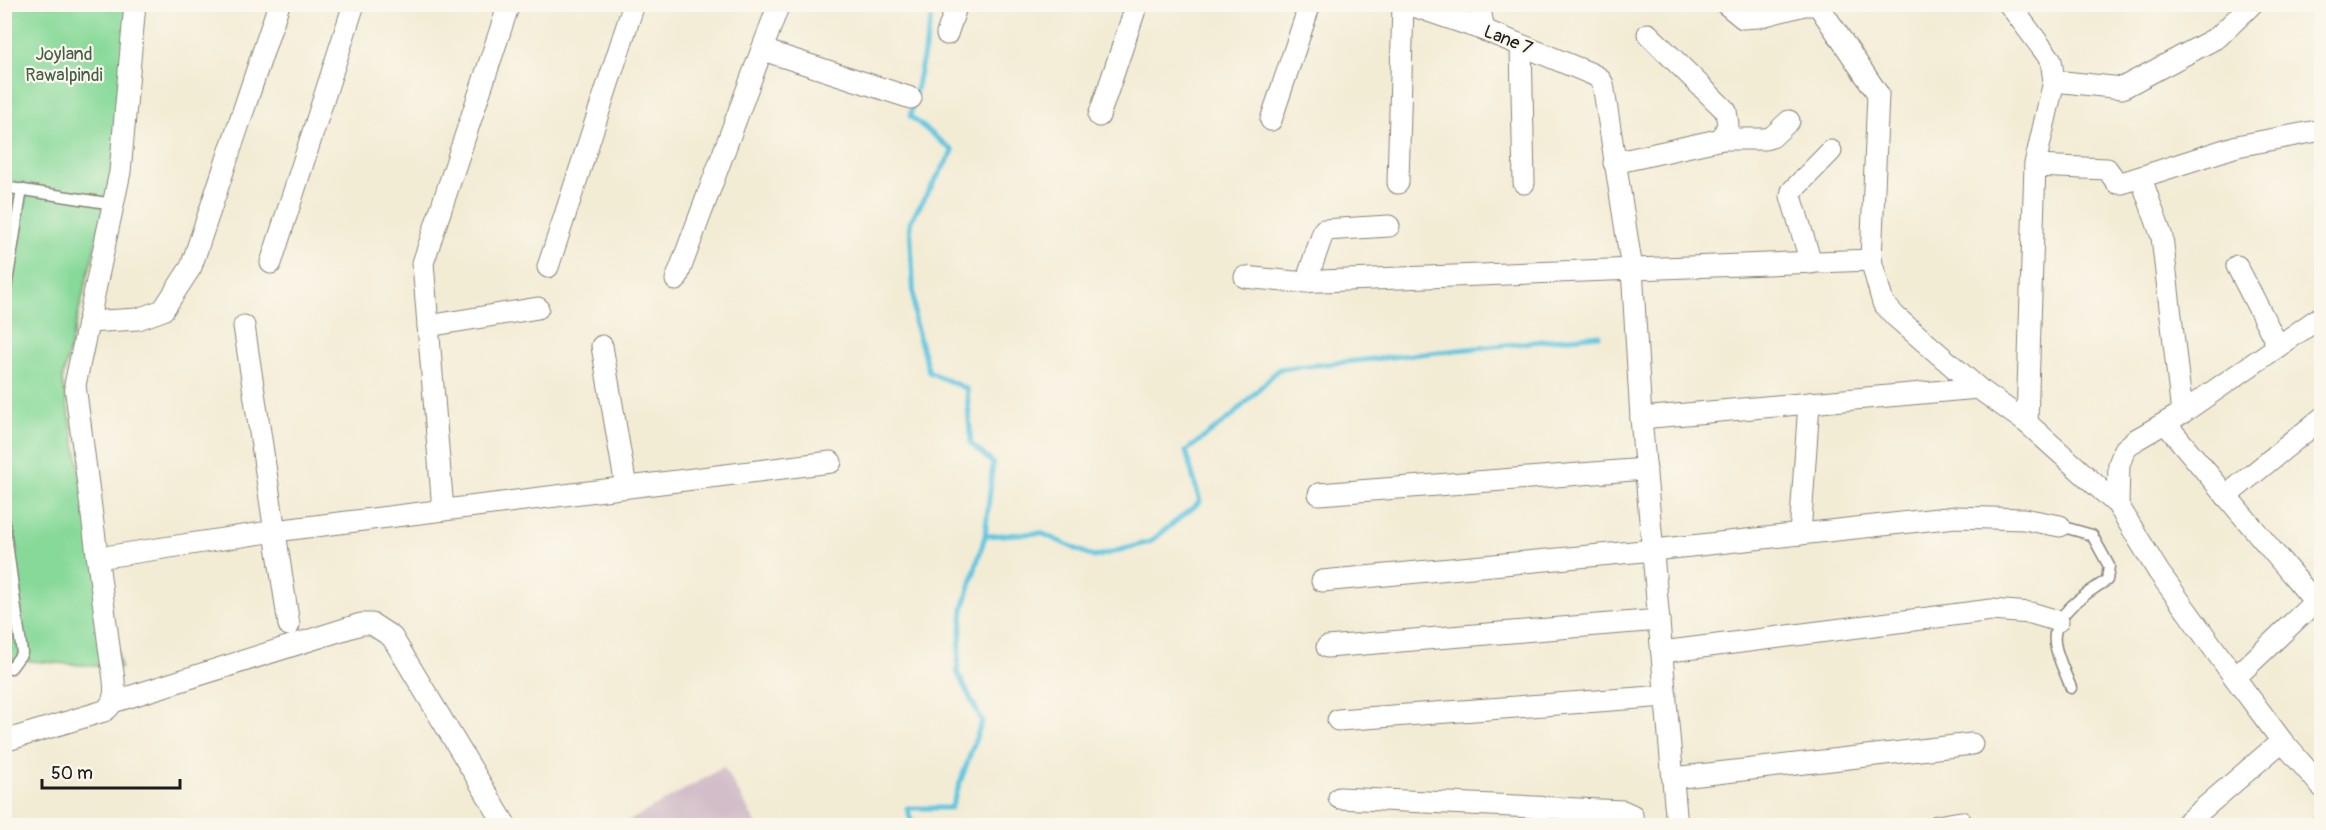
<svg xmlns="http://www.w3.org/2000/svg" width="2326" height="830" font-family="Pangolin,sans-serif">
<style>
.industrial{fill:#d2bdc8}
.green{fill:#87d999;stroke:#527a5a;stroke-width:1.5}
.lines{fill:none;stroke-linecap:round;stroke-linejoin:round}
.stream{stroke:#62c6e0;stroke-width:5}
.service-casing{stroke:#888478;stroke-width:13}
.minor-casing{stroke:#888478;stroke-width:23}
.service{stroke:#fff;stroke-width:10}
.minor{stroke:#fff;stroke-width:21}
.labels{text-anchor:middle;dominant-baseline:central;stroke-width:4.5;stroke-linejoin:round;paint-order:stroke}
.street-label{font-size:18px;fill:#1c1c1c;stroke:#fbf7ec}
.park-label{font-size:18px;fill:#415e48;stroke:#fbf7ec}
</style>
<rect width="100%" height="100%" fill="#fbf7ec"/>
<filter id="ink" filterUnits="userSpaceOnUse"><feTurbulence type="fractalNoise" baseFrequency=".0167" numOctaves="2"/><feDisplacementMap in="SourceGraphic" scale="12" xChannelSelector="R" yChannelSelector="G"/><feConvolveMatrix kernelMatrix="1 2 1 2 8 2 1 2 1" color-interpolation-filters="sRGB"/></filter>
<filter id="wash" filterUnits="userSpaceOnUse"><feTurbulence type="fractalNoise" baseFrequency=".008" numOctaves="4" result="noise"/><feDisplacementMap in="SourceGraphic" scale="24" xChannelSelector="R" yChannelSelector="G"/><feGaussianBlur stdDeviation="1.35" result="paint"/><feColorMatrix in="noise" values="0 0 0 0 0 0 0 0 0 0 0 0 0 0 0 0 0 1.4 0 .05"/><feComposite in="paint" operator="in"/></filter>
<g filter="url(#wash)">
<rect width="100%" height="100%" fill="#f3ecd5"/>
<polygon class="industrial" points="724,767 757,825 622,825"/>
<polygon class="green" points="4,5 128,5 117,157 62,380 121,668 5,659"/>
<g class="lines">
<g class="stream">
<polyline points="915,95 931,20"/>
<polyline points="913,104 910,116 953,151 910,222 915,323 929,372 967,389 971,444 993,463 985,536"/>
<polyline points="913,826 907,808 951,808 982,721 957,672 963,609 985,536 1041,533 1094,557 1150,542 1200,502 1186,451 1232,416 1279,369 1599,335"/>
</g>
</g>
</g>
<g filter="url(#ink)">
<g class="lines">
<g class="service-casing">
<g id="service">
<polyline points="4,187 113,204"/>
<polyline points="4,301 22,189"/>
<polyline points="4,521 22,653 11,668 4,666"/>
<path d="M 2060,526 L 2092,535 L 2109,566 L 2107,580 C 2086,594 2051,614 2055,643 C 2057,658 2066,674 2071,688"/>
</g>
</g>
<g class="minor-casing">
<g id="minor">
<polyline points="1408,4 1484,30 1592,74 1599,78 1603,84 1632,269 1641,418 1677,826"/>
<polyline points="1479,4 1484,30"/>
<polyline points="2009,4 2051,60 2054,81 2035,164 2027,423"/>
<polyline points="947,34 957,4"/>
<polyline points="1648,34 1726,111 1728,125 1722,139"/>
<polyline points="1521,46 1524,183"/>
<polyline points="763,50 911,98"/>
<polyline points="2054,81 2122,88 2218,37 2252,4"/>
<polyline points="1099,116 1137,4"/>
<polyline points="1271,120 1310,4"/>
<polyline points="1614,163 1722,139 1765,139 1772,137 1789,121"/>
<polyline points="2035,166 2107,169 2117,183 2122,183 2237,146 2322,130"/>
<polyline points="2141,178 2162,237 2182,413"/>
<polyline points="1398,183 1403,4"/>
<polyline points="1871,260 1883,303 1896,317 1978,388 2027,423 2118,505 2158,571 2235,678 2282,741 2322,787"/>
<polyline points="271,263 354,4"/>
<polyline points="1811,263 1791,196 1792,191 1831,151"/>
<polyline points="2237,266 2278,346"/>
<polyline points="548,267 634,4"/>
<polyline points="1245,277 1294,282 1871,260 1878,94 1818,5 1804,5 1758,17 1743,18 1726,4"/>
<polyline points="676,280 779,4"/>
<polyline points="1306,282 1324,230 1389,226"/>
<polyline points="88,322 138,319 163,310 191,267 279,4"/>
<polyline points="244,326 289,625"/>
<polyline points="428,326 538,308"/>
<polyline points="602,346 626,487"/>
<polyline points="1641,418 1978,388"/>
<polyline points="2166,424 2322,610"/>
<polyline points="1319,494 1646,469"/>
<polyline points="2226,496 2322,418"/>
<polyline points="2118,505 2119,464 2125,449 2137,439 2182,413 2322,316"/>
<polyline points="443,510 423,263 509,4"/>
<polyline points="1800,534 1809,403"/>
<polyline points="98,558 275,531 831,462"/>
<polyline points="1322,581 1654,550 1956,517 2024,519 2060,526"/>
<polyline points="1327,647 1659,620"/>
<polyline points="1662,652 1991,610 2031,613 2058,621"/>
<polyline points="2235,678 2322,595"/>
<polyline points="113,702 361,624 372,624 392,637 506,826"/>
<polyline points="1338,720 1666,696"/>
<path d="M 4,741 L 104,711 C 122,701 112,671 110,654 L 75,385 L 120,172 L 135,4"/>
<polyline points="1673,778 1972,744"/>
<polyline points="1339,798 1623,811 1632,815 1633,826"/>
<polyline points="1937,826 1961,822"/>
<polyline points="2183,826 2282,741"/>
<polyline points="2321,826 2322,825"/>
</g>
</g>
<use href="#service" class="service"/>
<use href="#minor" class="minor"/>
</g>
</g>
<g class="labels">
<g class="street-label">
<text transform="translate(1508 40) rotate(22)">Lane 7</text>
</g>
<g class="park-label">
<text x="64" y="54">Joyland<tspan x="64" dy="21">Rawalpindi</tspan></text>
</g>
</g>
<rect width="2326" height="830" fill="none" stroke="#fbf7ec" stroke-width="24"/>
<path d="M42 779v9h138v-9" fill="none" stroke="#1c1c1c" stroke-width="3"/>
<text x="51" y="779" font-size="18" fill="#1c1c1c" stroke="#fbf7ec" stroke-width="4.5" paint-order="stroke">50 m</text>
</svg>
